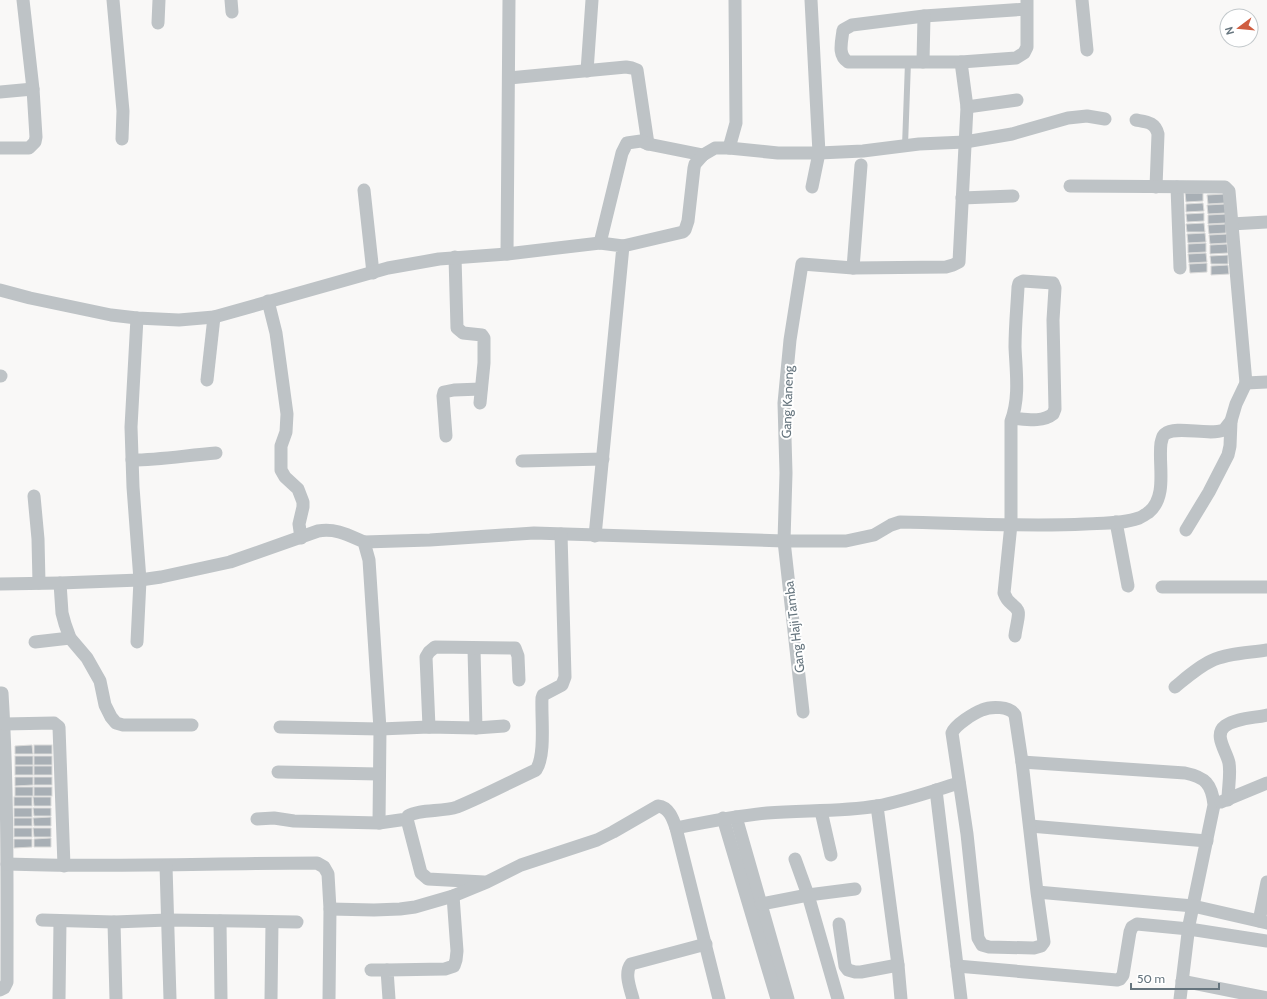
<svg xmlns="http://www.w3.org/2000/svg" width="1267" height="999" font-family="Cabin,sans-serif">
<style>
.building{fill:#a8afb5;stroke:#dadad9}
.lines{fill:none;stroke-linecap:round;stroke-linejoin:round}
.service{stroke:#bec3c6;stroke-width:6}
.minor{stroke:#bec3c6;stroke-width:13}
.labels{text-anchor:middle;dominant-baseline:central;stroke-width:4;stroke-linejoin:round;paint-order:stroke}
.street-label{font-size:13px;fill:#66757e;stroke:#fff}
</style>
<rect width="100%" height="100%" fill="#f9f8f7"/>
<g class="building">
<polygon points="1185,193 1203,193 1203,201 1186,202"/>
<polygon points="1225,194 1225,203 1208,204 1207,195"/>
<polygon points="1203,203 1204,211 1186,212 1186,204"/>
<polygon points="1225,204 1226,213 1208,214 1207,205"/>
<polygon points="1204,213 1204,221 1187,222 1186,214"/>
<polygon points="1226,214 1226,223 1208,224 1208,215"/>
<polygon points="1204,223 1205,232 1187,232 1186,224"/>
<polygon points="1226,224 1226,233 1209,234 1208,225"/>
<polygon points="1205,233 1206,242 1188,243 1187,234"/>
<polygon points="1227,234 1227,243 1210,244 1209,235"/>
<polygon points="1206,243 1206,252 1188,253 1188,244"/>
<polygon points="1227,244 1228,253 1210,254 1210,245"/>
<polygon points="1206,253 1207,262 1189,263 1188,254"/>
<polygon points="1228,255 1228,264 1211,264 1210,256"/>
<polygon points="1207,263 1207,272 1190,273 1189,264"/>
<polygon points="1228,265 1229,274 1211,275 1211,266"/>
<polygon points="32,745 33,754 15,754 15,746"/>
<rect x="34" y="745" width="18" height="9"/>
<rect x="15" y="756" width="18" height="9"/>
<rect x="34" y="756" width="18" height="9"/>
<rect x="15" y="766" width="18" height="9"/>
<rect x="34" y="766" width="18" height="9"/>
<polygon points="15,777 33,777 33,785 15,786"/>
<rect x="34" y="777" width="18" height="8"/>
<rect x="15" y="787" width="18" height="9"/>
<rect x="34" y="787" width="18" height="9"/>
<rect x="14" y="797" width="18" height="9"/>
<polygon points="33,797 51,797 51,806 34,806"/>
<rect x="14" y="808" width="18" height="9"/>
<polygon points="33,808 51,808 51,816 34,816"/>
<polygon points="51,817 51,826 34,826 33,818"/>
<rect x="14" y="818" width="18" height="8"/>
<rect x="14" y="828" width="18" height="9"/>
<polygon points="33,828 51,828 51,837 34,837"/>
<polygon points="51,838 51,847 34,847 34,839"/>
<polygon points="14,839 32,839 32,847 14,848"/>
</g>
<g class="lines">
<polyline class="service" points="905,146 908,62"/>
<g class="minor">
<polyline points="113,0 123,111 122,139"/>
<polyline points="231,0 232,12"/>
<polyline points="811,0 819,153 812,187"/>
<polyline points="1082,0 1087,50"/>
<path d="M 1027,9 L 924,16 L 852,25 L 843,30 C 842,41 837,55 848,62 L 961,62 L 1016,58 L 1024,53 L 1027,47 L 1027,0"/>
<polyline points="158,23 159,0"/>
<polyline points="923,62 924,16"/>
<polyline points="587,71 592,0"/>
<polyline points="509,78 626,67 632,68 637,70 648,144"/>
<polyline points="0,92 33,89"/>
<polyline points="967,107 1017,100"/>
<path d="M 1136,120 C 1147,122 1155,122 1158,134 L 1156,187"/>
<polyline points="0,148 29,148 35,142 36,137 33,89 23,0"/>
<polyline points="729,148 736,123 735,0"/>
<polyline points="1177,187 1180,268"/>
<polyline points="364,190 373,273"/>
<polyline points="962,198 1013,196"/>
<polyline points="1231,224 1267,222"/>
<polyline points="600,243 622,153 627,143 641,141 648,144 703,155"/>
<polyline points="623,246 683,232 685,230 688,221 694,168 695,164 703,155 715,148 729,148 778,153 819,153 863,151 919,144 965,142 1012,134 1068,118 1087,116 1105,119"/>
<polyline points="507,254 509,0"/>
<polyline points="455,257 457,328 463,333 482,335 484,338 484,363 480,403"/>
<polyline points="853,268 861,165"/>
<polyline points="0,290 30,298 111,315 137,318 179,320 214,317 388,268 439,259 507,254 600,243 623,246 595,536"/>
<polyline points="268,301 276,333 287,414 286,432 281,446 281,470 285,477 298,489 303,502 303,507 299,524 301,538"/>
<polyline points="137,318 131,427 133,487 140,580 137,642"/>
<polyline points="0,376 1,376"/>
<polyline points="207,380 214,317"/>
<polyline points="1246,383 1267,382"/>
<path d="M 1012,418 C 1025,419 1042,423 1053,414 L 1055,409 L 1053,320 L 1055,288 L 1053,283 L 1023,281 L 1019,283 L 1018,287 C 1017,307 1015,327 1015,347 C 1016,371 1020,398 1011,421 L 1011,524 L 1004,593 C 1008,605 1014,603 1018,611 C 1020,613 1015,632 1015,636"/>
<polyline points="446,436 443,396 444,392 454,390 481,389"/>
<path d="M 132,460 C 160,460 188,455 216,453"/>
<polyline points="522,461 603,459"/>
<polyline points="34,496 38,539 39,583"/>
<polyline points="1116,522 1128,586"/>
<polyline points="1186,530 1209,492 1228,455 1230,446 1231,421"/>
<path d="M 364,542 L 430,540 L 534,533 L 784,541 L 846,541 L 874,535 L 891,525 L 900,522 C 961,523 1023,527 1085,524 C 1102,523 1122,524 1139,518 C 1142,517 1146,514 1149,512 C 1168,496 1158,464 1161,443 C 1162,440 1162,436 1165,434 C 1176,425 1208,436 1224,430 L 1231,421 L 1236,404 L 1246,383 L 1229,191 L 1225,187 L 1070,186"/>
<polyline points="60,583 62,613 65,624 70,638 87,658 100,681 105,705 111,717 116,723 123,725 192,725"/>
<path d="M 0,584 L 60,583 L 140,580 L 161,577 L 230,562 L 318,531 C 336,528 348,535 364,542 L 369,560 L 380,729 L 379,823"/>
<polyline points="1162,587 1267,587"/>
<polyline points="35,642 70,638"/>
<polyline points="474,649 476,728"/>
<path d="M 1175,687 C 1186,678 1198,667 1211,661 C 1228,653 1249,653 1267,650"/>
<path d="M 0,693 L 2,693 C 8,789 7,886 7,982 L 4,988 L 0,990"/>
<polyline points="803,712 784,541 786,473 784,403 790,340 802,264 853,268 946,267 953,265 959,262 967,107 961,62"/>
<polyline points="4,724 54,723 59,727 64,866"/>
<polyline points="280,727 380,729 429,727 476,728 504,726"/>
<polyline points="429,727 426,657 429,652 435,647 515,648 518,656 519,680"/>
<path d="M 1022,762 L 1185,773 C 1205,777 1212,784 1214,805 L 1189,925 L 1180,999"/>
<polyline points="278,772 379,774"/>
<polyline points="936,790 961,999"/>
<path d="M 1228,800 C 1228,788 1231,774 1229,763 C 1227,752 1213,735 1225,726 C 1236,718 1254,718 1267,715"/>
<polyline points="1221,802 1267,783"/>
<polyline points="877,806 898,965 901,999"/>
<polyline points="821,811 831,855"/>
<polyline points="736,817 788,999"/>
<polyline points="723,818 777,999"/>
<path d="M 257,819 L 274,818 L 294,821 L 379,823 L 407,819 L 408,816 C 419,809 443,812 457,807 C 484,796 510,782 536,770 C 546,755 541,717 542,698 L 543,695 L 562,685 L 565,677 L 561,534"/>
<polyline points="407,819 421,873 428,879 484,882"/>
<polyline points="1030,826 1207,841"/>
<path d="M 676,828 C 706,822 736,816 767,813 C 804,810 840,812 877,806 C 905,801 932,791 959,783"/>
<polyline points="795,859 808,895 838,999"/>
<path d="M 7,864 C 111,868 214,863 317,863 L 324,867 L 328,874 L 330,909 L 329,999"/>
<polyline points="166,866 170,999"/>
<path d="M 1037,892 L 1022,762 L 1015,715 C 1010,706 991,706 982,710 C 974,713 955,725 952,733 L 967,834 L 978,938 L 982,945 L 989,947 L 1034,948 L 1041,946 L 1044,942 L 1037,892 L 1193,906 L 1267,923"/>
<polyline points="761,904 808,895 855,889"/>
<path d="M 330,909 L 374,910 L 400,909 L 415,907 L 453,896 L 487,882 L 521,865 L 597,840 L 613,832 L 658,806 C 669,807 673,819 676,828 L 719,999"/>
<polyline points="42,920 114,922 168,920 297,922"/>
<polyline points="220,921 221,999"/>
<polyline points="1259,921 1267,882"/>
<polyline points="114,922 116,999"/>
<polyline points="839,924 845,966 848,970 855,972 861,972 898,965"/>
<polyline points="957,966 1117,980 1120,979 1123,975 1130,932 1132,927 1137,924 1189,929 1267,941"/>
<polyline points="371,970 387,970"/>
<polyline points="1182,981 1267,998"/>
<polyline points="59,999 60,921"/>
<polyline points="271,999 272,922"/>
<polyline points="389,999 387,970 445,969 454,966 456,960 457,951 453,896"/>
<path d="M 633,999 C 630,988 624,973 631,964 L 706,944"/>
</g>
</g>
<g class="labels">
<g class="street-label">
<text transform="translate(787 402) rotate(-88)">Gang Kaneng</text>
<text transform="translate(794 627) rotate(-97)">Gang Haji Tamba</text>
</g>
</g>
<g transform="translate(1239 28) rotate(254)"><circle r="19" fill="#ffffff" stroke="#c2c8cb"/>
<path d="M0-3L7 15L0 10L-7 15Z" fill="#cf5d40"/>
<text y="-6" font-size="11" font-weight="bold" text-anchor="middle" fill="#66757e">N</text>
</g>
<path d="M1131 983v6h88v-6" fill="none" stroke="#66757e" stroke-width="2"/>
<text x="1137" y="983" font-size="12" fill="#66757e" stroke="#ffffff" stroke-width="3" paint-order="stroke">50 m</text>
</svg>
